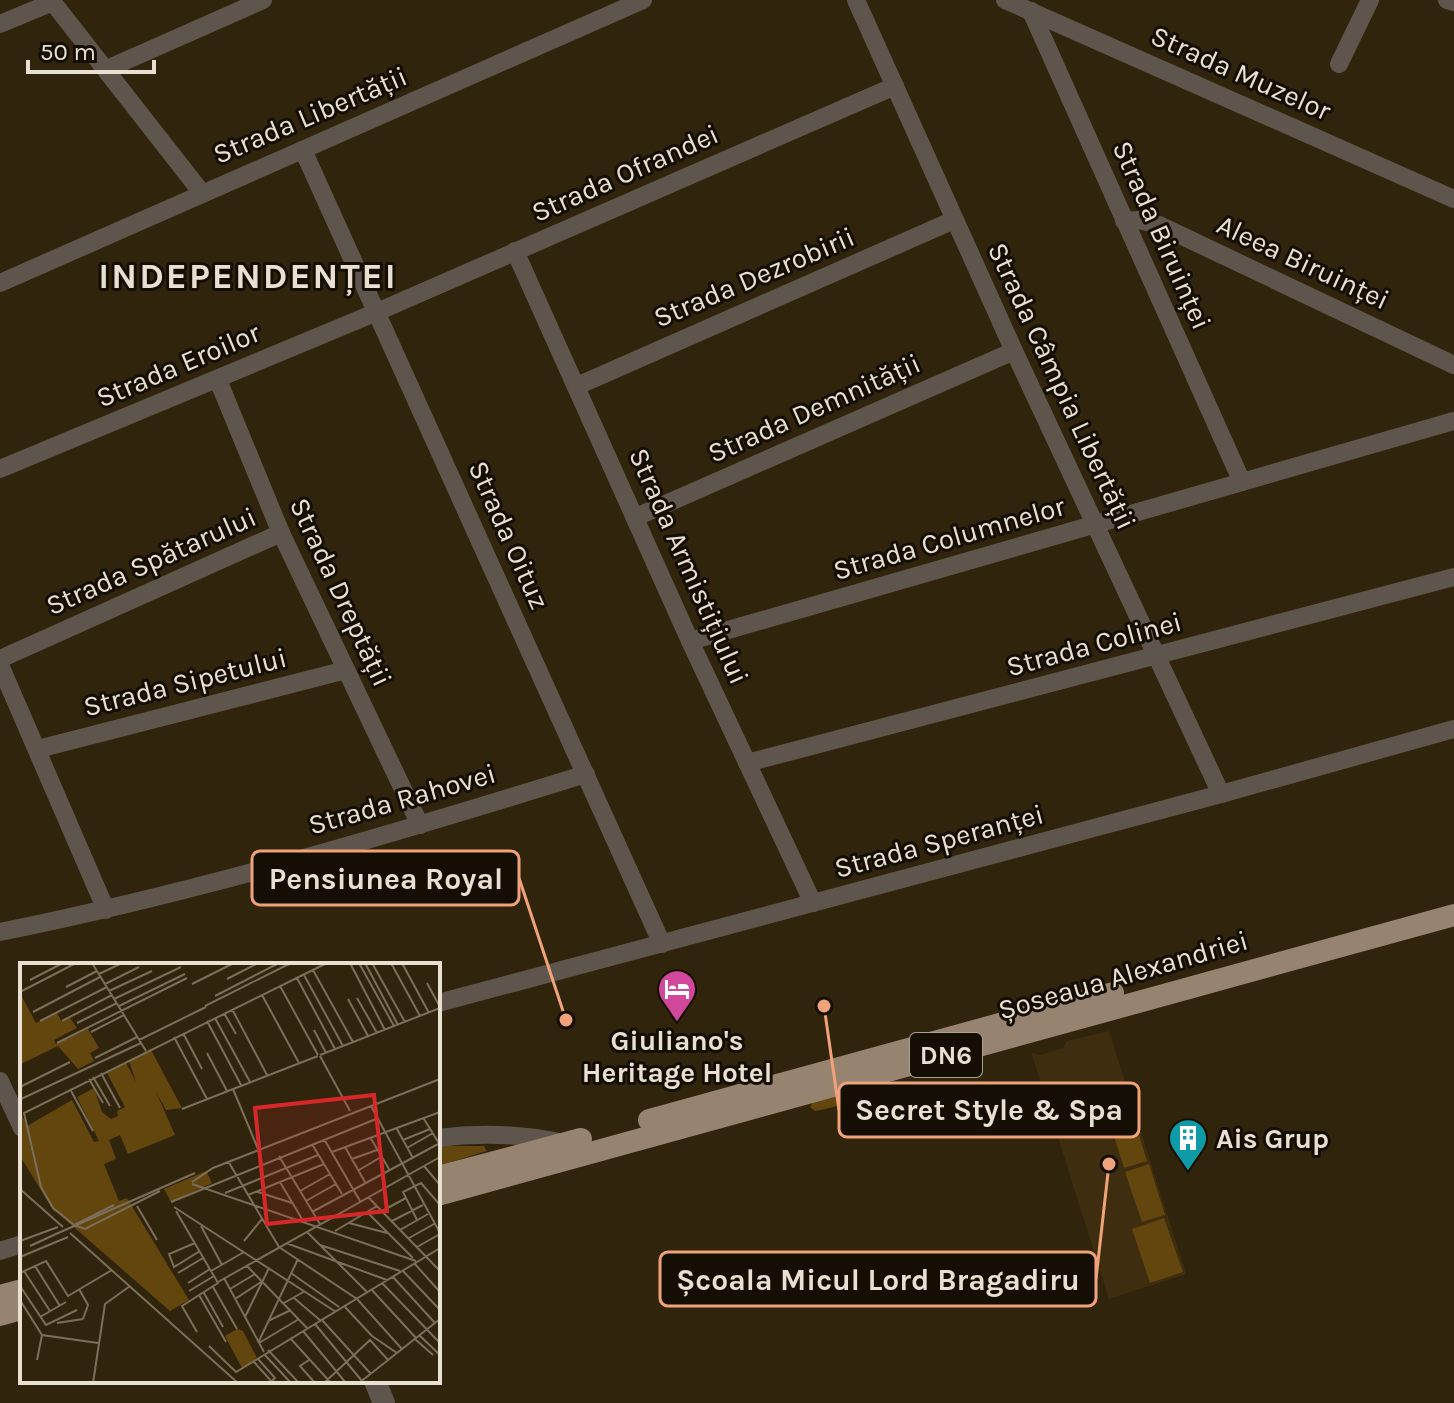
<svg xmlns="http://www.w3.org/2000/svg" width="1454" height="1403" font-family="Karla,sans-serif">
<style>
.built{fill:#3e2d0e}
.green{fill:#62460e}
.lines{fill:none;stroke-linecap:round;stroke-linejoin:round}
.minor{stroke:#5e554c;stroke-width:18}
.tertiary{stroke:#5e554c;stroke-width:22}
.primary{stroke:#968370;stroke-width:22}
.labels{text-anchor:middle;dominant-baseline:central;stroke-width:6;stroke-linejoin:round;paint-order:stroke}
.shield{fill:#140e05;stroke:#a9a194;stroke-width:2}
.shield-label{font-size:26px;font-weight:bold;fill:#e9e0d2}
.street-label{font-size:28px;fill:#e9e0d2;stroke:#140e05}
.poi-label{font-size:28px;font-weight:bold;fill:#e9e0d2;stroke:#140e05}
.district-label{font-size:36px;font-weight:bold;letter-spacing:2px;fill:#e9e0d2;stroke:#140e05}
.inset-road{fill:none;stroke:#7b6f5b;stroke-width:2}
.view{fill:#d62828;fill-opacity:0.15;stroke:#d62828;stroke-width:4}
.inset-edge{fill:none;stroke:#e9e0d2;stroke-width:4}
.leader{fill:none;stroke:#f0a27a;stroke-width:3}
.callout-dot{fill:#f0a27a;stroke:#140e05;stroke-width:3}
.callout{fill:#140e05;stroke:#f0a27a;stroke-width:3}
.callout-label{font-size:30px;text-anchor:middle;font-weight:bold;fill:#e9e0d2}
</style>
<rect width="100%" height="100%" fill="#31240c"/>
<polygon class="built" points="1109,1031 1186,1274 1109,1299 1031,1052 1040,1055 1063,1048 1067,1041"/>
<g class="green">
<polygon points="870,1085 877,1090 872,1097 821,1110 815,1111 810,1107 812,1103"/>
<polygon points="1128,1100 1147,1161 1124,1168 1105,1108"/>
<polygon points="438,1146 484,1146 487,1151 438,1166"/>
<polygon points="1149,1164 1165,1215 1142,1222 1125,1172"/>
<polygon points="1164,1218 1183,1272 1150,1283 1132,1229"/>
</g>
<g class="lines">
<g class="minor">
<polyline points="51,0 202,193"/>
<polyline points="856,0 1014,351 1221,794"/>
<polyline points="1005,0 1454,199"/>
<polyline points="1447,0 1454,2"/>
<polyline points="1031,11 1242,482"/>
<polyline points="0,24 53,2"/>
<polyline points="1339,64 1370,0"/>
<polyline points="107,69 263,0"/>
<polyline points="303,150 662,944"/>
<polyline points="1124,221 1139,220 1159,225 1454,365"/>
<polyline points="515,251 690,641 813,903"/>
<polyline points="0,283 643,0"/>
<polyline points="218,380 281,533 420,825"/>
<polyline points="577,386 954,220"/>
<polyline points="0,469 377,312 895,86"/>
<polyline points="636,517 1014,351"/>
<polyline points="690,641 1454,421"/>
<polyline points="0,659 281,533"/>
<polyline points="0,665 106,910"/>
<polyline points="38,749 346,670"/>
<polyline points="747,763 1454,577"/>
<path d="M 0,932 C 198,892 393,834 586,774"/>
<polyline points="438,1003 1221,794 1454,729"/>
<polyline points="0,1081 22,1128"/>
<path d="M 438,1138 C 481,1132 522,1134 564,1143"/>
<polyline points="0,1251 22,1244"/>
</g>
<polyline class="tertiary" points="375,1381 384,1403"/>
<g class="primary">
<polyline points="649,1120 1113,993"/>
<polyline points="438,1177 581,1139"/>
<polyline points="438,1195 1454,915"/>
<polyline points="0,1296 22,1290"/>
<polyline points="0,1315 22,1309"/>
</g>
</g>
<defs>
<g id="hotel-pin" transform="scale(2)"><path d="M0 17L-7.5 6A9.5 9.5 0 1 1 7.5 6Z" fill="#d1479c" stroke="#140e05"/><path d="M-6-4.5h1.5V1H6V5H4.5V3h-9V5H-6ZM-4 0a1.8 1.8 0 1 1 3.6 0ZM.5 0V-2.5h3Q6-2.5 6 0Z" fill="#fff"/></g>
<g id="building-pin" transform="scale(2)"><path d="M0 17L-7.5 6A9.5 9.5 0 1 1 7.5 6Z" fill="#0f9aa8" stroke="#140e05"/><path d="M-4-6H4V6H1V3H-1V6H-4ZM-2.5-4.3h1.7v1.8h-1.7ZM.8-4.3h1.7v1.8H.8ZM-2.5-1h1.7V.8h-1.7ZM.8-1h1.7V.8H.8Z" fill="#fff"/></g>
</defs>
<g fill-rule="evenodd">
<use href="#hotel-pin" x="677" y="989"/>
<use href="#building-pin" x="1188" y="1138"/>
</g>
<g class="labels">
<rect class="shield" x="910" y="1033" width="72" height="44" rx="6"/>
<g class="shield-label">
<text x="946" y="1055">DN6</text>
</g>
<g class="street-label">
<text transform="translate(1241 73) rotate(24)">Strada Muzelor</text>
<text transform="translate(310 115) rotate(-23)">Strada Libertății</text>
<text transform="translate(625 173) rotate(-24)">Strada Ofrandei</text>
<text transform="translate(1162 235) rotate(66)">Strada Biruinței</text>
<text transform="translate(1303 262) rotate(25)">Aleea Biruinței</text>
<text transform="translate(754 277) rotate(-23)">Strada Dezrobirii</text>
<text transform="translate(178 365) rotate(-23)">Strada Eroilor</text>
<text transform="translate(1062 386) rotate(65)">Strada Câmpia Libertății</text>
<text transform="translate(814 408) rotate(-24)">Strada Demnității</text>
<text transform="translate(509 535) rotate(66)">Strada Oituz</text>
<text transform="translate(949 538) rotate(-16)">Strada Columnelor</text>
<text transform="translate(151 561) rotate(-24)">Strada Spătarului</text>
<text transform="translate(689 566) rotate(66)">Strada Armistițiului</text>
<text transform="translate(341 592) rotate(65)">Strada Dreptății</text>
<text transform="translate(1094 644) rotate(-15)">Strada Colinei</text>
<text transform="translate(185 682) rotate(-14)">Strada Sipetului</text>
<text transform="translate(402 799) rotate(-16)">Strada Rahovei</text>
<text transform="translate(939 841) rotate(-15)">Strada Speranței</text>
<text transform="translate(1123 975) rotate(-16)">Șoseaua Alexandriei</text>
</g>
<g class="poi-label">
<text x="677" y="1040">Giuliano's<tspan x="677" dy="32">Heritage Hotel</tspan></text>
<text x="1216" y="1138" text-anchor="start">Ais Grup</text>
</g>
<g class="district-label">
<text x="248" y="276">INDEPENDENȚEI</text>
</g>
</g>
<g transform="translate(20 963)">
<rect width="420" height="420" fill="#31240c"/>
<path d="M 0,30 L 16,60 L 37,50 L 42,59 L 50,55 L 57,65 L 34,77 L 36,81 L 68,66 L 79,85 L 70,90 L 74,98 L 58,106 L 38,83 L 1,101 ZM 131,87 L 162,145 L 146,147 L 136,129 L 155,172 L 108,191 L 100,172 L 89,177 L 96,196 L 84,201 L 99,238 L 107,235 L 169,337 L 150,348 L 32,245 L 0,193 L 0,147 L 7,163 L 52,137 L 74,179 L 79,178 L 57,134 L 74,125 L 82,149 L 91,156 L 98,153 L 97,148 L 105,144 L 87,110 L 106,100 L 116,119 L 109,98 ZM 186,208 L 192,220 L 151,239 L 144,226 ZM 217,366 L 223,368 L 237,395 L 222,405 L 205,373 Z" fill="#62460e"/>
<path class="inset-road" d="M 72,0 L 126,88M 330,0 L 365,67M 339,0 L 374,63M 345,0 L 378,62M 352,0 L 385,59M 371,0 L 400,53M 382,0 L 409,50M 293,7 L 333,79M 79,11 L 102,0M 284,12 L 323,83M 277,15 L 315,86M 207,16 L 238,0M 10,17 L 43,0M 407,20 L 420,44M 85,21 L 119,4M 172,21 L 214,0M 260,23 L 298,92M 46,24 L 77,8M 2,28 L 56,0M 89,28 L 132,8M 242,32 L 279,100M 195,33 L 259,0M 337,35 L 357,70M 94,36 L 161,4M 328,36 L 348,73M 99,43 L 165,11M 185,43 L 269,1M 212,46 L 247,112M 13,49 L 80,14M 204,50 L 216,71M 195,55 L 230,119M 20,58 L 87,24M 42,58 L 92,32M 187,58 L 221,122M 57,60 L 97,40M 294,67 L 306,90M 71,69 L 104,52M 163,70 L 182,106M 154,74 L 187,136M 119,77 L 186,44M 37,80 L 167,15M 187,90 L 207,128M 300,92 L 420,45M 300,93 L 330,148M 75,95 L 117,74M 81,110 L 100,145M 73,114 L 90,143M 69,116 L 83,140M 0,124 L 50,99M 50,126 L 73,168M 213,126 L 238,186M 1,136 L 121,80M 351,143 L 420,270M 162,146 L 298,93M 404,156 L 420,182M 377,166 L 393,195M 350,174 L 369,206M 304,176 L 340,238M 383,177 L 410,166M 292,181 L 322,231M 325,184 L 345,219M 387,185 L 413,170M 312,189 L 420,149M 259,193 L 300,261M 332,196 L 357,187M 208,198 L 259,284 L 337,336 L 382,386M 404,203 L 420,222M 339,207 L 361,194M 172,219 L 193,205 L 420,116M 260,219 L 282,256M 172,221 L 396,298M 0,226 L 43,264M 280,228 L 310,211M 238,229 L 272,240M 205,230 L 298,192M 228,232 L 304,201M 348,234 L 420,308M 286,238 L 316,221M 151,239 L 356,156M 94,242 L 54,262 L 65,266 L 140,228M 117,243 L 137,277M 154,244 L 316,349M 156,248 L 198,320 L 162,343 L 177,369M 362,248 L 386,235M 292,249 L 420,180M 347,249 L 393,295M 397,257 L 383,229 L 401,220 L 420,242M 372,258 L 403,242M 329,260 L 367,270M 53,261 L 33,245 L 21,224 L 4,150 L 307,0M 181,263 L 202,302M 380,267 L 408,251M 315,268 L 357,243M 287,269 L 347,329M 50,270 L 218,420M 36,271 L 175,210M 389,275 L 414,261M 0,278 L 38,264M 224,278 L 242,256M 175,280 L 149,291 L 154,304 L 180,288M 266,280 L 367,317M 300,282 L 380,308M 10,283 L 36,271M 397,284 L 420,271M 0,294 L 48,274M 394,300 L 420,329M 15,303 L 40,343M 227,303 L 287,365M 4,308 L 30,348M 191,308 L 224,289M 383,308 L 420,347M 0,310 L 26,298 L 48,333 L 92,307M 158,310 L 183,295M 271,310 L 319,344M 373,314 L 415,360M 204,315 L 244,389M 198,319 L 420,194M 168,320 L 190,306M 362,320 L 420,380M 0,323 L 26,362 L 57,347M 193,324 L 217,366M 59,326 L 68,342 L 63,356M 210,326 L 235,311M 351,326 L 396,375M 169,328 L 194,313M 184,330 L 203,364M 179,332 L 206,379M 274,335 L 301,358M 215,336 L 241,319M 0,337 L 22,372 L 78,380M 264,340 L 285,328M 325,344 L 352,373 L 377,390M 20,354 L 46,339M 225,354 L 249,305M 302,357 L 351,411M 248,358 L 271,347M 37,360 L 63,356M 295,361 L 342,418M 283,368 L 326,420M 399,372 L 420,392M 270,375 L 311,420M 395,376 L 413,392M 238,380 L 278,296M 239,380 L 279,356M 189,383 L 216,409 L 420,285M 248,387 L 279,420M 244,391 L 271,420M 238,396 L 255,415 L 252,418M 17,397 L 22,372M 289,397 L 280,403 L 295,420M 234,399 L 252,419M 73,420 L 85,341 L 110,323M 304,420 L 350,377 L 368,397M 339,420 L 420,356"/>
<path class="view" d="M 354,132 L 367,248 L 247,261 L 235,145 Z"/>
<rect width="420" height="420" class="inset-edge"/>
</g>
<path class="leader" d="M566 1020L519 878M824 1006L839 1110M1109 1164L1096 1279"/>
<g class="callout-dot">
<circle cx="566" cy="1020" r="8"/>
<circle cx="824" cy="1006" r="8"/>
<circle cx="1109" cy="1164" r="8"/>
</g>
<g class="callout">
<rect x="252" y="851" width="267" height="54" rx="8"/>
<rect x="839" y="1083" width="300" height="54" rx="8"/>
<rect x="660" y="1252" width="436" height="54" rx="8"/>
</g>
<g class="callout-label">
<text x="386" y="889">Pensiunea Royal</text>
<text x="989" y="1120">Secret Style &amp; Spa</text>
<text x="878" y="1290">Școala Micul Lord Bragadiru</text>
</g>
<path d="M28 60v12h126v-12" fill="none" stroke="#e9e0d2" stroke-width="4"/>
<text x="40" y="60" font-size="24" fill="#e9e0d2" stroke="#140e05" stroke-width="6" paint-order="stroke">50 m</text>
</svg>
